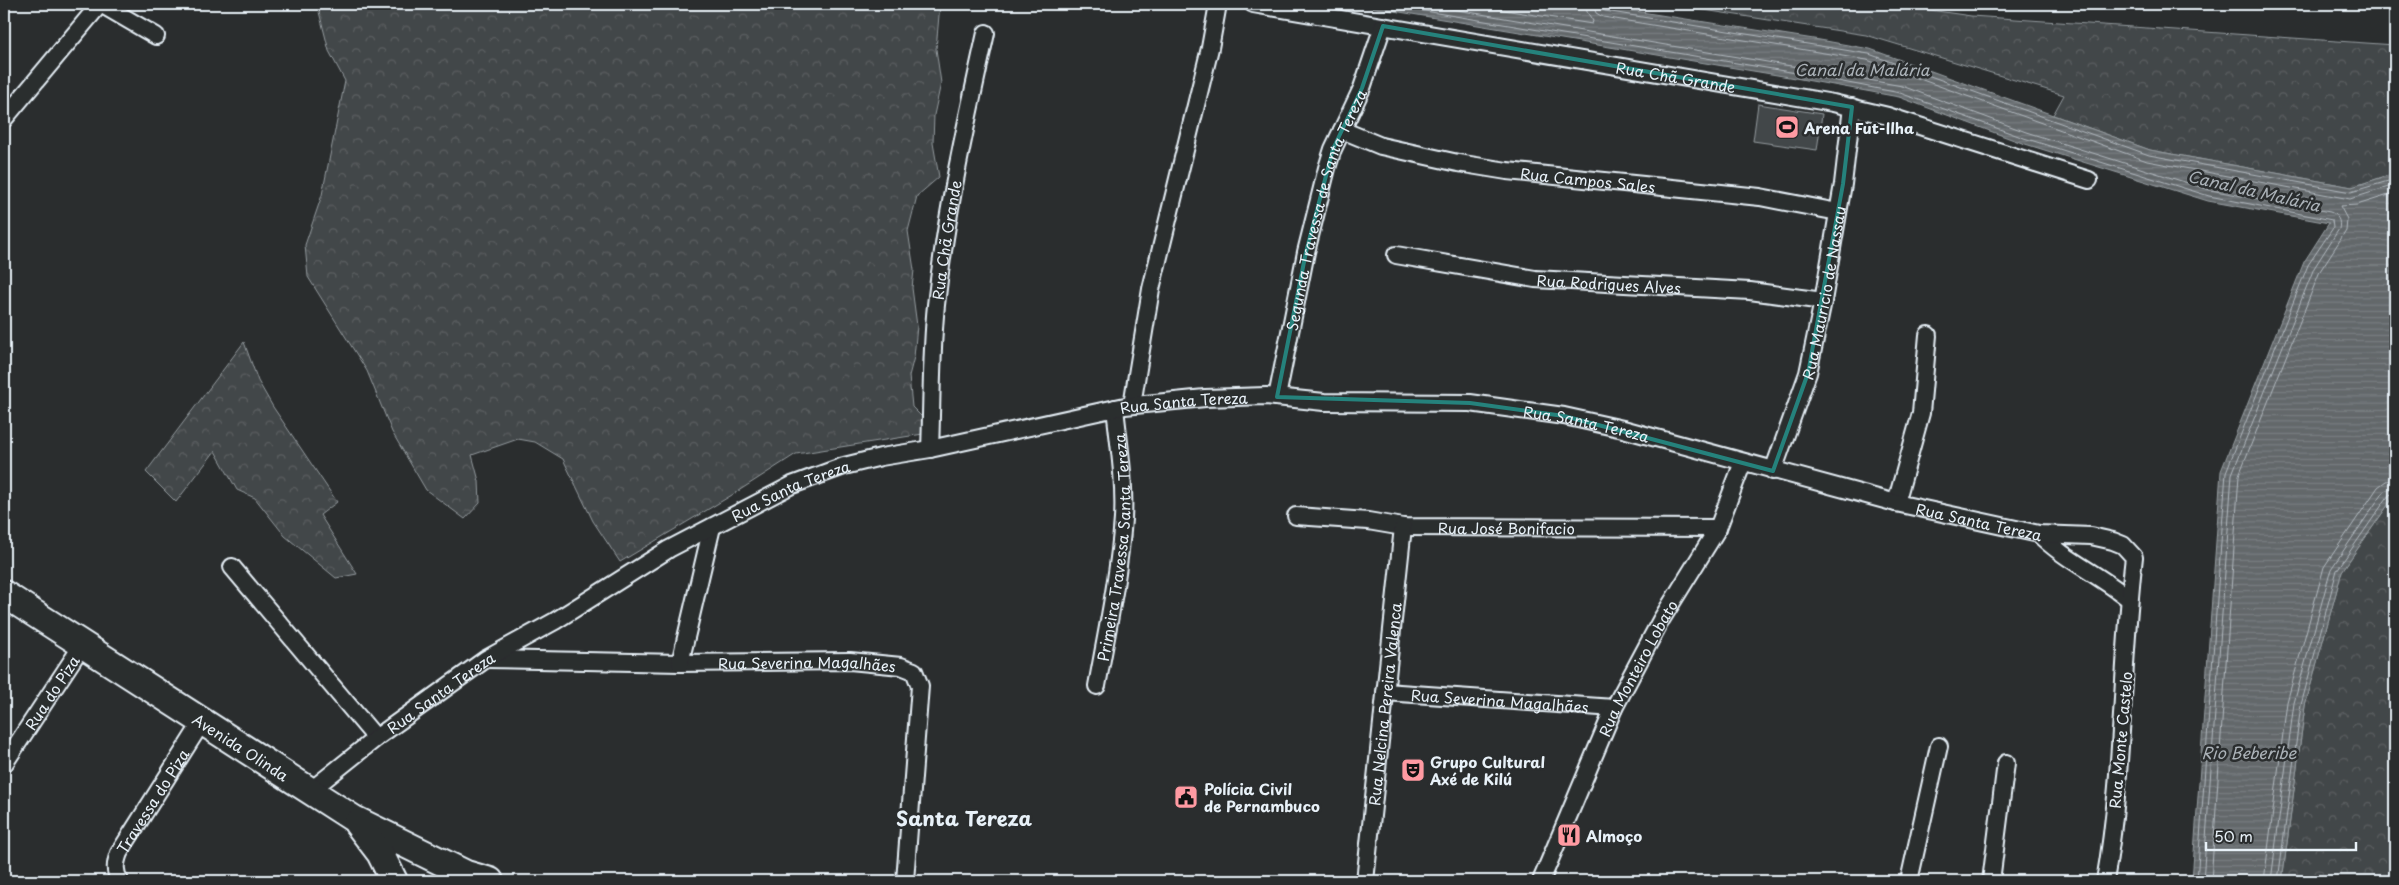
<svg xmlns="http://www.w3.org/2000/svg" width="2399" height="885" font-family="'Playpen Sans',sans-serif">
<style>
.green{fill:#424648;stroke:#959ca0}
.forest{fill:url(#forest-crowns);stroke:#959ca0}
.water{fill:url(#water-rules);stroke:#989fa3}
.lines{fill:none;stroke-linecap:round;stroke-linejoin:round}
.shore{stroke:#b3bac0;stroke-width:1}
.minor-casing{stroke:#e8f1f8;stroke-width:20}
.primary-casing{stroke:#e8f1f8;stroke-width:30}
.minor{stroke:#2a2d2e;stroke-width:16}
.primary{stroke:#2a2d2e;stroke-width:26}
.marked{fill:none;stroke:#25827c;stroke-width:4;stroke-linejoin:round}
.labels{text-anchor:middle;dominant-baseline:central;stroke-width:5;stroke-linejoin:round;paint-order:stroke}
.street-label{font-size:15px;fill:#e8f1f8;stroke:#2a2d2e}
.poi-label{font-size:15px;font-weight:bold;fill:#e8f1f8;stroke:#2a2d2e;text-anchor:start}
.water-label{font-size:16px;font-style:italic;fill:#acb3b9;stroke:#2a2d2e}
.district-label{font-size:20px;font-weight:bold;fill:#e8f1f8;stroke:#2a2d2e}
</style>
<defs>
<pattern id="forest-crowns" width="20" height="18" patternUnits="userSpaceOnUse" patternTransform="scale(1.25)"><rect width="20" height="18" fill="#424648"/><path d="M2 6a3 3 0 1 1 6 0M12 15a3 3 0 1 1 6 0" fill="none" stroke="#5d6163"/></pattern>
<pattern id="water-rules" width="6" height="5" patternUnits="userSpaceOnUse" patternTransform="scale(1.25)"><rect width="6" height="5" fill="#63686b"/><path d="M0 2.5h6" fill="none" stroke="#797e81"/></pattern>
</defs>
<rect width="100%" height="100%" fill="#2a2d2e"/>
<filter id="ink" filterUnits="userSpaceOnUse"><feTurbulence type="fractalNoise" baseFrequency=".02" numOctaves="2"/><feDisplacementMap in="SourceGraphic" scale="10" xChannelSelector="R" yChannelSelector="G"/><feConvolveMatrix kernelMatrix="1 2 1 2 8 2 1 2 1" color-interpolation-filters="sRGB"/></filter>
<g filter="url(#ink)">
<polygon class="green" points="1758,104 1822,114 1817,150 1753,141"/>
<g class="forest">
<polygon points="317,4 940,4 936,49 941,83 934,115 933,143 939,177 917,196 908,231 914,270 912,288 917,326 914,357 909,376 912,407 924,419 923,434 796,454 732,495 620,562 593,521 563,459 535,442 518,439 472,455 479,481 480,503 465,519 426,490 392,432 367,371 308,277 305,245 322,195 345,81 329,51"/>
<polygon points="1665,4 1889,4 1971,16 2395,45 2395,173 2352,187 2150,150 2053,115 2064,95 1866,35"/>
<polygon points="244,342 258,381 273,407 337,502 320,515 357,574 336,578 285,536 255,498 237,490 215,451 176,502 146,472"/>
<polygon points="2395,495 2395,881 2282,881 2305,706 2342,571"/>
</g>
<polygon class="water" points="1352,4 1590,4 1820,40 1870,49 2150,150 2352,187 2395,173 2395,495 2342,571 2305,706 2282,881 2192,881 2221,471 2304,262 2329,223 2208,201 2022,143 1899,97 1795,78"/>
<g class="lines">
<g class="shore">
<polyline points="1383,4 1796,73 1900,93 2024,138 2209,196 2332,220 2333,228 2308,265 2226,472 2197,881"/>
<path d="M 1421,4 L 1797,67 L 1902,86 L 2026,132 L 2210,190 L 2330,212 C 2338,215 2341,221 2339,229 L 2314,268 L 2232,474 L 2203,881"/>
<polyline points="1466,4 1592,24 1593,21 1587,12 1586,4"/>
<polyline points="1593,4 1596,13 1603,17 1867,60 2147,161 2350,199 2395,185"/>
<polyline points="1599,4 1600,8 1605,11 1869,54 2149,155 2351,192 2395,179"/>
<polyline points="2211,881 2239,475 2320,271 2346,231 2347,219 2340,206 2357,205 2395,193"/>
<polyline points="2264,881 2287,702 2324,567 2378,487 2386,481 2395,479"/>
<polyline points="2271,881 2294,703 2331,569 2384,491 2395,487"/>
<polyline points="2278,881 2301,705 2337,570 2389,495 2395,493"/>
</g>
<g class="minor-casing">
<g id="minor">
<polyline points="101,4 156,36"/>
<path id="s1" d="M 1253,4 L 1833,103 L 1888,116 L 2089,180"/>
<polyline points="4,119 100,4"/>
<path id="s2" d="M 1342,130 L 1381,146 L 1458,163 L 1507,171 L 1760,197 L 1838,212"/>
<path id="s3" d="M 1396,255 L 1535,279 L 1750,291 L 1823,301"/>
<path id="s4" d="M 1277,397 L 1306,252 L 1327,168 L 1333,149 L 1362,88 L 1383,26"/>
<polyline points="1132,405 1151,289 1210,48 1218,4"/>
<path id="s5" d="M 930,449 C 932,401 931,352 936,305 C 946,213 966,123 986,33"/>
<path id="s6" d="M 1773,471 L 1808,373 L 1823,301 L 1843,184 L 1852,107"/>
<polyline points="1896,503 1921,413 1928,335"/>
<path id="s7" d="M 1296,516 L 1368,521 L 1403,527 L 1718,528"/>
<path d="M 2039,534 C 2065,560 2100,575 2129,599"/>
<polyline points="232,567 376,738"/>
<path id="s8" d="M 487,659 L 680,663 L 850,661 L 901,666 L 914,671 L 920,686 L 905,881"/>
<polyline points="680,663 712,527"/>
<path id="s9" d="M 1097,686 C 1107,631 1119,575 1123,519 C 1125,482 1119,445 1115,408"/>
<path id="s10" d="M 1385,692 L 1614,708"/>
<path id="s11" d="M 4,764 L 83,644"/>
<path id="s12" d="M 310,791 L 380,735 L 486,659 L 555,621 L 669,549 L 792,485 L 844,466 L 881,457 L 930,449 L 1125,406 L 1205,398 L 1266,396 L 1324,402 L 1470,403 L 1564,416 L 1623,429 L 1896,503 L 2039,534 L 2091,536 L 2113,541 L 2123,545 L 2134,557 C 2121,665 2124,774 2105,881"/>
<path id="s13" d="M 120,881 C 114,871 115,864 119,853 L 202,722"/>
<path id="s14" d="M 1365,881 L 1403,527"/>
<path id="s15" d="M 1541,881 L 1614,708 L 1661,620 L 1718,528 L 1743,462"/>
<polyline points="1909,881 1939,746"/>
<polyline points="1991,881 2006,763"/>
</g>
</g>
<g class="primary-casing">
<g id="primary">
<path id="s16" d="M 4,594 L 354,819 L 466,874 L 490,881"/>
<polyline points="357,823 380,853 394,881"/>
</g>
</g>
<use href="#minor" class="minor"/>
<use href="#primary" class="primary"/>
</g>
</g>
<path class="marked" d="M 1383,26 L 1852,107 L 1843,184 L 1808,373 L 1773,471 L 1564,416 L 1470,403 L 1277,397 L 1306,252 L 1333,149 L 1362,88 Z"/>
<defs>
<g id="stadium-square" transform="scale(1.25)"><rect x="-9" y="-9" width="18" height="18" rx="4" fill="#ff9aa2" stroke="#2a2d2e"/><path d="M0-5a6.5 5 0 1 0 0 10a6.5 5 0 1 0 0-10ZM-3.5-1.8h7v3.6h-7Z" fill="#111"/></g>
<g id="theatre-square" transform="scale(1.25)"><rect x="-9" y="-9" width="18" height="18" rx="4" fill="#ff9aa2" stroke="#2a2d2e"/><path d="M-5-5.5Q0-4 5-5.5V0Q5 5 0 6Q-5 5-5 0ZM-3.3-2.5H-1v1.5H-3.3ZM1-2.5H3.3v1.5H1ZM-2.8 1Q0 5.5 2.8 1Z" fill="#111"/></g>
<g id="civic-square" transform="scale(1.25)"><rect x="-9" y="-9" width="18" height="18" rx="4" fill="#ff9aa2" stroke="#2a2d2e"/><path d="M-.6-6.5H3V-4.5H.6V-3L4-1V1h2V6H-6V1h2V-1L-.6-3ZM-1.2 2.5V6h2.4V2.5Z" fill="#111"/></g>
<g id="restaurant-square" transform="scale(1.25)"><rect x="-9" y="-9" width="18" height="18" rx="4" fill="#ff9aa2" stroke="#2a2d2e"/><path d="M-5-6h1v4h1v-4h1v4h1v-4h1v5L-1.5 .5V6h-2V.5L-5-1ZM5-6V6H3V1.5H1.5Q1.5-4 5-6Z" fill="#111"/></g>
</defs>
<g fill-rule="evenodd">
<use href="#stadium-square" x="1787" y="127"/>
<use href="#theatre-square" x="1413" y="770"/>
<use href="#civic-square" x="1186" y="797"/>
<use href="#restaurant-square" x="1569" y="835"/>
</g>
<g class="labels">
<g class="street-label">
<text stroke="none"><textPath href="#s1" startOffset="429">Rua Chã Grande</textPath></text>
<text stroke="none"><textPath href="#s2" startOffset="252">Rua Campos Sales</textPath></text>
<text stroke="none"><textPath href="#s4" startOffset="194">Segunda Travessa de Santa Tereza</textPath></text>
<text stroke="none"><textPath href="#s5" startOffset="210">Rua Chã Grande</textPath></text>
<text stroke="none"><textPath href="#s3" startOffset="215">Rua Rodrigues Alves</textPath></text>
<text stroke="none"><textPath href="#s6" startOffset="186">Rua Mauricio de Nassau</textPath></text>
<text stroke="none"><textPath href="#s12" startOffset="974">Rua Santa Tereza</textPath></text>
<text stroke="none"><textPath href="#s12" startOffset="1379">Rua Santa Tereza</textPath></text>
<text stroke="none"><textPath href="#s12" startOffset="569">Rua Santa Tereza</textPath></text>
<text stroke="none"><textPath href="#s12" startOffset="1784">Rua Santa Tereza</textPath></text>
<text stroke="none"><textPath href="#s7" startOffset="211">Rua José Bonifacio</textPath></text>
<text stroke="none"><textPath href="#s9" startOffset="140">Primeira Travessa Santa Tereza</textPath></text>
<text stroke="none"><textPath href="#s8" startOffset="320">Rua Severina Magalhães</textPath></text>
<text stroke="none"><textPath href="#s15" startOffset="234">Rua Monteiro Lobato</textPath></text>
<text stroke="none"><textPath href="#s11" startOffset="86">Rua do Piza</textPath></text>
<text stroke="none"><textPath href="#s12" startOffset="164">Rua Santa Tereza</textPath></text>
<text stroke="none"><textPath href="#s10" startOffset="115">Rua Severina Magalhães</textPath></text>
<text stroke="none"><textPath href="#s14" startOffset="178">Rua Nelcina Pereira Valenca</textPath></text>
<text transform="translate(2120 740) rotate(-85)">Rua Monte Castelo</text>
<text stroke="none"><textPath href="#s16" startOffset="282">Avenida Olinda</textPath></text>
<text stroke="none"><textPath href="#s13" startOffset="91">Travessa do Piza</textPath></text>
</g>
<g class="poi-label">
<text x="1804" y="127">Arena Fut-Ilha</text>
<text x="1430" y="761">Grupo Cultural<tspan x="1430" dy="17">Axé de Kilú</tspan></text>
<text x="1204" y="788">Polícia Civil<tspan x="1204" dy="17">de Pernambuco</tspan></text>
<text x="1586" y="835">Almoço</text>
</g>
<g class="water-label">
<text x="1862" y="69">Canal da Malária</text>
<text transform="translate(2254 190) rotate(13)">Canal da Malária</text>
<text x="2249" y="752">Rio Beberibe</text>
</g>
<g class="district-label">
<text x="964" y="818">Santa Tereza</text>
</g>
</g>
<rect width="2399" height="885" fill="none" stroke="#2a2d2e" stroke-width="20"/>
<rect x="10" y="10" width="2379" height="865" fill="none" stroke="#e8f1f8" stroke-width="2" filter="url(#ink)"/>
<path d="M2206 842v8h150v-8" fill="none" stroke="#e8f1f8" stroke-width="2.5"/>
<text x="2214" y="842" font-size="15" fill="#e8f1f8" stroke="#2a2d2e" stroke-width="4" paint-order="stroke">50 m</text>
</svg>
